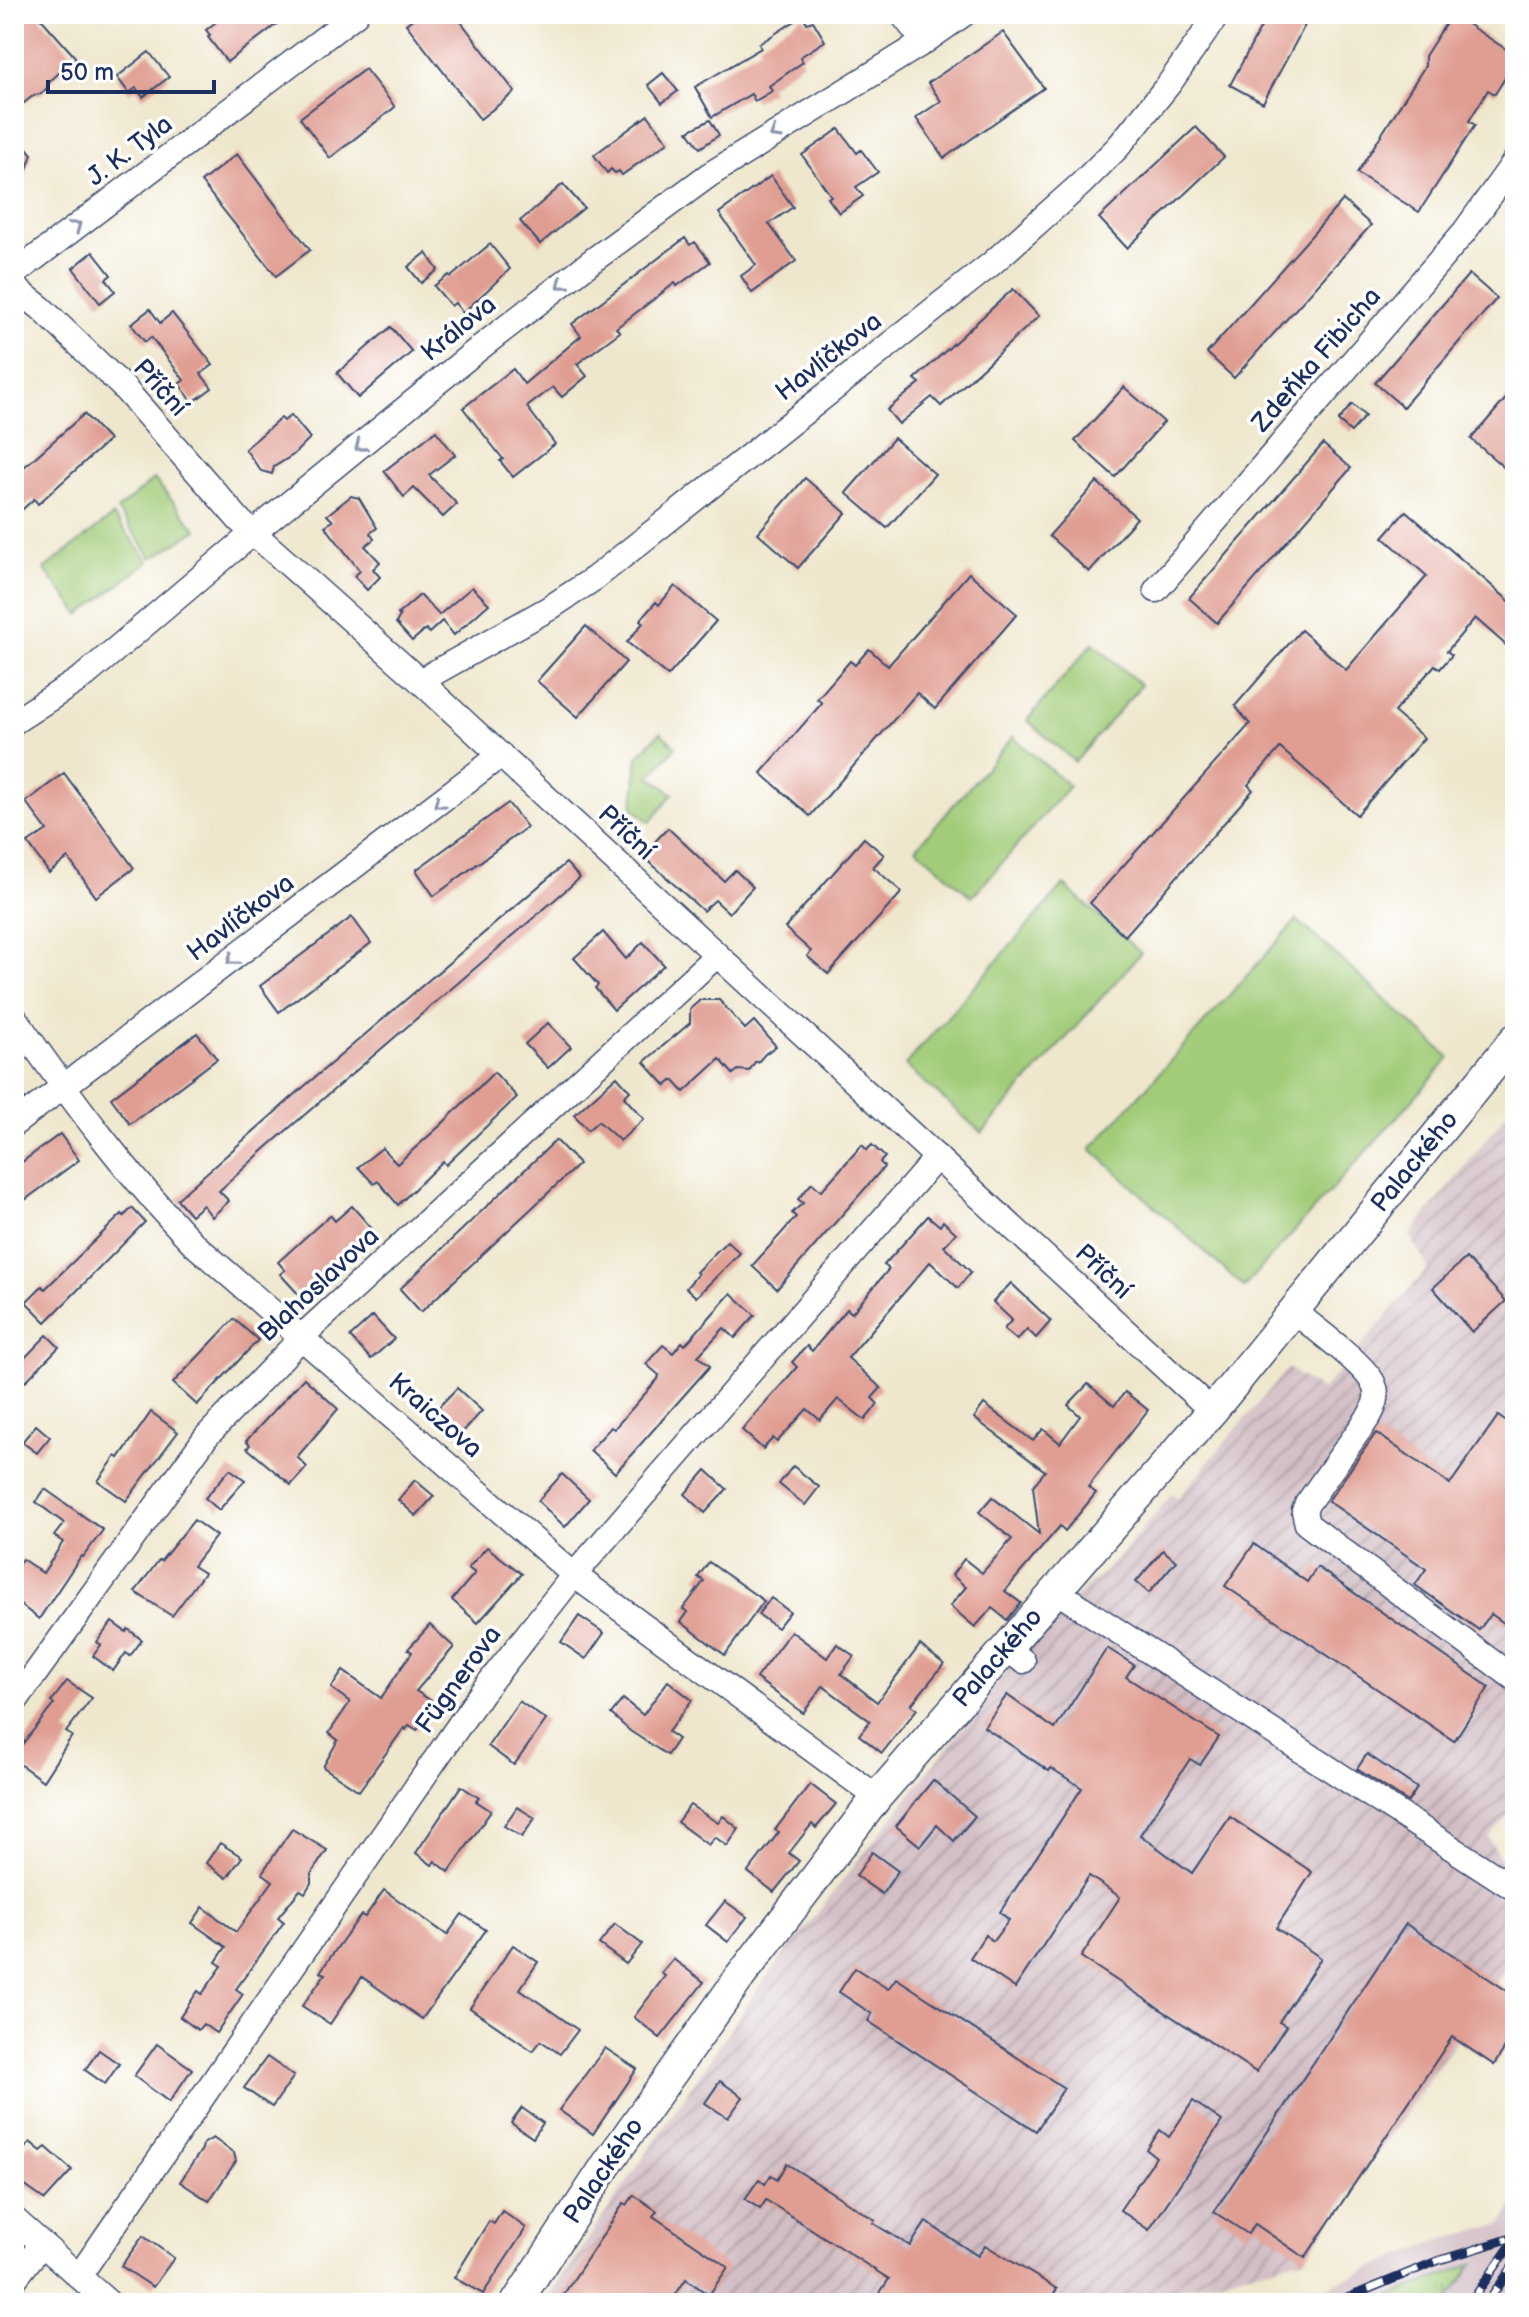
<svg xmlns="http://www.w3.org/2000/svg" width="1529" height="2317" font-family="'Balsamiq Sans',sans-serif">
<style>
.industrial{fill:url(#industrial-furrows)}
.railway{fill:#d2bec4}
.grass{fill:url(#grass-tufts);stroke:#5e7e6c;stroke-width:2}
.green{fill:#a2cc79;stroke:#5e7e6c;stroke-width:2}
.building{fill:#e09e93}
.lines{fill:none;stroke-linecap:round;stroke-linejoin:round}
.minor-casing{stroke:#3b4b6f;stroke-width:27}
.tertiary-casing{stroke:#3b4b6f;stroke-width:33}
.minor{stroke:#fff;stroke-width:24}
.tertiary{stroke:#fff;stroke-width:30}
.rail-casing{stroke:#1b2f5e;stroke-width:9}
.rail{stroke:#fff;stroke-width:6;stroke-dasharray:18;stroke-linecap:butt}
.oneway{stroke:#8d97ae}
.labels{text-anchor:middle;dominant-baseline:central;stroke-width:7;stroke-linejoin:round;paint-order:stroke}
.street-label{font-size:26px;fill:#1b2f5e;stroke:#fff}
</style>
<defs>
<pattern id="industrial-furrows" width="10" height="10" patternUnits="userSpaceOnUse" patternTransform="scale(2)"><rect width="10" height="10" fill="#d2bec4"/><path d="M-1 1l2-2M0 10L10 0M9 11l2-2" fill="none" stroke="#aa9ba2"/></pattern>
<pattern id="grass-tufts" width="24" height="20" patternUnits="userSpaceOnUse" patternTransform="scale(2)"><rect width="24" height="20" fill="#a2cc79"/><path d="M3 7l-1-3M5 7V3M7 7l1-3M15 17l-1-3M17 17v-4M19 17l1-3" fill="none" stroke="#83a666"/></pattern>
</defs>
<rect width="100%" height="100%" fill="#fff"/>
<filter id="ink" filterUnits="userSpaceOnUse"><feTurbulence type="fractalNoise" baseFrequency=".0125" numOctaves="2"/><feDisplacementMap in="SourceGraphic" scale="16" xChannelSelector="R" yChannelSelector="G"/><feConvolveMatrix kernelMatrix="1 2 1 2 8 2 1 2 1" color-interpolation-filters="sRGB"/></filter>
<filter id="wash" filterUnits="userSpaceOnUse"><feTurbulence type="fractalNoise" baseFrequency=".006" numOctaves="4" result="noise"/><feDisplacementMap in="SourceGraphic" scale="32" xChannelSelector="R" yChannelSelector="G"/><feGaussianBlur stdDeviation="1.8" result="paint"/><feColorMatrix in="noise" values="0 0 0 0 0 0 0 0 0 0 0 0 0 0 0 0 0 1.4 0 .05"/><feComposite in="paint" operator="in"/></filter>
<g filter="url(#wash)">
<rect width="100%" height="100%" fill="#efe7cd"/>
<polygon class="industrial" points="1515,1103 1515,1807 1489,1838 1515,1885 1515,1956 1305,2258 1157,2295 1150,2303 545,2303 756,1991 1041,1628 1115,1561 1172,1494 1178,1498 1288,1368 1322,1391 1428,1268 1410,1235"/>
<polygon class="railway" points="1515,2202 1515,2294 1509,2303 1446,2303 1471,2265 1373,2303 1298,2303 1338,2282 1437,2241 1502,2224"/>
<polygon class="grass" points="1473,2264 1446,2303 1373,2303"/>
<g class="green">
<polygon points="154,479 197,530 152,558 117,510"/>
<polygon points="113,516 149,561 80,615 44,569"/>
<polygon points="1093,643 1141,685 1075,762 1027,720"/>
<polygon points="660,732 676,747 650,776 673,794 650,822 633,808 638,757"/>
<polygon points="1013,737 1069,786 972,897 916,848"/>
<polygon points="1064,885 1141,953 982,1133 905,1065"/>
<polygon points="1297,920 1450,1058 1244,1287 1091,1149"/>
</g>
<g id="blocks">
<g class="building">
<polygon points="14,14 37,14 76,58 50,81 47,88 41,94 34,95 14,111"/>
<polygon points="226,14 290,14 227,62 208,37 210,35 206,30"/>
<polygon points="419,14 455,14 515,92 480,119 406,24"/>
<polygon points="1268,14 1311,14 1263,103 1230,85"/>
<polygon points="1452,14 1515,55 1515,62 1495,94 1488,90 1469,121 1475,125 1419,212 1357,173 1425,66 1425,56"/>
<polygon points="803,16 807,23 813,21 825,41 800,57 803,62 769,86 772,91 755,101 751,94 712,117 695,87 761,48 759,44"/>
<polygon points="1003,32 1044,88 944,158 916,118 941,101 928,83"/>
<polygon points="149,52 169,77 143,97 136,88 129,93 117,77"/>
<polygon points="365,69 395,107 330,158 300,118"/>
<polygon points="663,73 678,91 662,103 648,85"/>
<polygon points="648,115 668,142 622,175 619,171 615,173 611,169 607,173 594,155"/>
<polygon points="710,120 719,135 700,148 688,131"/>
<polygon points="1196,127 1224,157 1127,248 1099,218"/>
<polygon points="839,129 857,153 861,150 878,172 856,187 863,196 839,213 828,198 831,196 802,155"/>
<polygon points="14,133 32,154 17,199 14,198"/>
<polygon points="237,154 310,250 276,276 201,182"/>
<polygon points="771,176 793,207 769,224 796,261 752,293 741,276 756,265 719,213"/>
<polygon points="563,184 584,208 540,244 520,221"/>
<polygon points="1343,200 1371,225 1234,378 1207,353"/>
<polygon points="685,238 690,245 695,242 710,262 677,286 675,283 616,328 620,332 577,364 587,376 562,397 553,387 527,407 555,444 513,477 500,461 503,459 463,408 513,369 524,384 581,336 572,324"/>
<polygon points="490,244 510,269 463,313 455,303 451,306 434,286 449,275 451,277"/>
<polygon points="93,252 111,275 106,279 115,291 100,303 73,268"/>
<polygon points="426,253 438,270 421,283 408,267"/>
<polygon points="1469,274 1497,298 1403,407 1375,383"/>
<polygon points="1013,289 1039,316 941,406 932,397 899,424 887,410 920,383 915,379"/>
<polygon points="150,309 160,323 172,313 213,365 201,374 212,388 193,402 179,384 184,380 151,337 145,342 131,324"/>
<polygon points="391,327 412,352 358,398 337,373"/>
<polygon points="1124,387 1164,422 1115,477 1075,441"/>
<polygon points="1515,388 1515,477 1471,439"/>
<polygon points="1352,404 1365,416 1351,432 1338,421"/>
<polygon points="84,414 109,440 38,504 34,499 14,517 14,476"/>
<polygon points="291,415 310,438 293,455 274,467 272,474 261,471 245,449 281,418 284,421"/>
<polygon points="436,431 455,455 429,475 457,504 443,517 414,488 404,497 384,471"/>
<polygon points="894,438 935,474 887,528 846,493"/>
<polygon points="1323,444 1351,468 1217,623 1189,598"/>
<polygon points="805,478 846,513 798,568 758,533"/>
<polygon points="1097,482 1137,518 1089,572 1049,536"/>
<polygon points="351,496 359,498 377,528 370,533 374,539 365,546 380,562 373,569 380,577 367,590 354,576 360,571 325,526 333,521 327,515"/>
<polygon points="1406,511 1515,606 1515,653 1475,618 1447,651 1452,655 1440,669 1435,665 1394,712 1424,738 1357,815 1280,748 1248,785 1253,790 1125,936 1090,903 1250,724 1235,706 1301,630 1346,670 1427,576 1383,537"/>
<polygon points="969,573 1017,614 935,709 917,693 810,816 761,773 822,703 817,699 850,661 855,665 869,649 888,666"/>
<polygon points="675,586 716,621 668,676 627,642 643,623 640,620 656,602 659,605"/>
<polygon points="472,587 489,604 454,635 442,621 429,633 426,629 412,641 396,623 400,616 398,614 420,595 439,615"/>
<polygon points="586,626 626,662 578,717 537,681"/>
<polygon points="64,773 134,868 96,897 68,858 49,873 28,843 47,830 26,802"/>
<polygon points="508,803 527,827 434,896 416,870"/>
<polygon points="668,828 724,881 735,870 753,887 729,913 715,900 703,911 642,855"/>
<polygon points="864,838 884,855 873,867 902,892 828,974 807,956 811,951 785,928"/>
<polygon points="566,863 580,878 266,1148 219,1191 229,1201 212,1217 203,1205 191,1215 177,1199 307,1084"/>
<polygon points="352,917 371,943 279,1012 260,986"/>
<polygon points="603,932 626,959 643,942 664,965 614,1010 595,988 598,985 574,958"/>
<polygon points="700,1000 719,1000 745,1029 754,1021 776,1046 765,1054 758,1062 755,1062 749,1071 738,1070 733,1074 720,1059 684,1092 673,1080 666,1086 644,1062 690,1023 690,1009"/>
<polygon points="548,1023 571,1047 548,1068 525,1044"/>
<polygon points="197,1033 217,1059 130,1124 111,1098"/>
<polygon points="494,1072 517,1097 446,1165 443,1161 398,1205 378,1181 374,1184 358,1167 382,1148 397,1164 441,1125"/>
<polygon points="617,1076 630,1091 624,1097 644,1119 620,1141 598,1121 588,1130 574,1115"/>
<polygon points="60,1134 79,1160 14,1208 14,1168"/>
<polygon points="556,1140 579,1164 421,1312 400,1289"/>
<polygon points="862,1145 867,1150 872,1145 885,1157 880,1162 884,1167 777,1289 752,1266 796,1217 792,1213 803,1203 798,1199 812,1183 821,1191"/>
<polygon points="352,1206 373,1230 301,1297 280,1274 285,1270 278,1262 330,1215 335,1221"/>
<polygon points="132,1208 145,1222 46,1322 26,1302 42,1286 45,1289 122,1214 124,1216"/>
<polygon points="928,1216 940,1226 943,1221 956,1233 944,1246 971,1272 958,1288 930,1262 848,1358 881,1388 872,1398 878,1404 865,1420 838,1399 820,1420 807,1409 777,1442 773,1438 763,1449 742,1430 797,1367 792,1362 807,1346 812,1351 847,1309 852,1313 889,1269 884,1265"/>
<polygon points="727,1241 740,1253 696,1297 686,1288 698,1274 696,1272"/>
<polygon points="1466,1258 1506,1301 1472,1332 1433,1288"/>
<polygon points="1011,1283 1051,1321 1036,1338 1027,1329 1017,1340 1004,1329 1012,1320 993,1302"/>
<polygon points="731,1293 755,1315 735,1338 724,1328 698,1356 710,1366 615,1473 590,1450 611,1427 614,1429 658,1379 659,1375 646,1364 663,1345 673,1353 682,1342 685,1345"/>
<polygon points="373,1316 394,1339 371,1359 350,1337"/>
<polygon points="234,1319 258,1340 197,1405 173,1383"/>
<polygon points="47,1335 59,1347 18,1389 14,1385 14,1369"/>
<polygon points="304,1378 338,1409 297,1457 307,1467 291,1485 247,1448 250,1445 246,1441"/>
<polygon points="1088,1384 1114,1406 1125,1392 1148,1410 1088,1487 1096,1493 1065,1531 1060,1526 1005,1591 1021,1603 1007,1620 992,1608 975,1627 950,1606 966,1587 952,1575 964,1559 982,1573 1012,1539 979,1512 992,1497 1039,1534 1033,1486 1045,1471 974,1418 984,1404 1033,1441 1043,1429 1060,1443 1080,1416 1068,1405"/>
<polygon points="457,1388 482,1411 459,1436 434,1412"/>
<polygon points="151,1412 178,1432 126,1501 98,1481 116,1456 119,1458"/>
<polygon points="1498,1416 1515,1428 1515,1631 1491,1614 1479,1630 1415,1585 1426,1569 1328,1501 1376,1433 1450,1484"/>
<polygon points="36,1425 50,1437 37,1453 22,1442"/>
<polygon points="793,1466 819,1487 805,1505 779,1484"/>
<polygon points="230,1469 245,1480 219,1510 205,1498"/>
<polygon points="706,1470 727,1489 705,1513 685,1494"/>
<polygon points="562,1474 589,1499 565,1527 538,1501"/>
<polygon points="415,1480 434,1496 416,1516 398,1500"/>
<polygon points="45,1489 103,1530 83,1557 81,1556 39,1619 14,1600 14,1570 22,1559 43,1573 63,1542 54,1536 64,1523 36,1502"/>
<polygon points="194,1520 216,1536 193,1566 204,1573 172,1616 135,1592 159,1560 161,1561"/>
<polygon points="1254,1544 1307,1582 1317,1567 1489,1687 1454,1741 1225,1586"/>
<polygon points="487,1547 522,1574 478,1623 452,1600 475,1573 468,1568"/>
<polygon points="1163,1550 1176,1561 1149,1593 1136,1582"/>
<polygon points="709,1562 764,1601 725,1655 681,1622 688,1612 683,1609 704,1581 698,1577"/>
<polygon points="771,1598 790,1612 777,1628 758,1614"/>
<polygon points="579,1616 604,1633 586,1659 561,1642"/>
<polygon points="112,1622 126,1632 128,1629 142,1640 130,1656 126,1653 113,1671 93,1656 101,1645 97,1642"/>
<polygon points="430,1625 454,1647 416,1691 436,1704 417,1730 409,1725 406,1730 404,1728 359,1791 323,1767 338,1740 329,1733 350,1702 331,1688 343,1671 381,1698 412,1652 408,1649"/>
<polygon points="791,1631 827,1658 837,1644 854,1656 841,1674 877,1702 920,1645 944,1664 911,1705 917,1709 882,1753 859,1735 870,1721 823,1686 803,1713 756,1678"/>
<polygon points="1107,1648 1134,1665 1126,1677 1219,1737 1200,1765 1190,1759 1140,1835 1192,1873 1230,1817 1312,1872 1276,1928 1321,1958 1279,2022 1286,2026 1256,2072 1081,1957 1120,1897 1089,1876 1015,1988 970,1958 985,1935 993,1941 1009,1920 1000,1912 1082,1788 1051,1768 1049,1771 984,1727 1007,1695 1055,1729"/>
<polygon points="67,1681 92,1698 66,1732 72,1736 43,1781 14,1760 14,1755 54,1704 51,1702"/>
<polygon points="668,1681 692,1700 668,1732 678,1739 667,1755 630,1731 611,1714 623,1699 643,1715"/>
<polygon points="519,1701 546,1720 514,1765 488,1746"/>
<polygon points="1367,1754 1417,1788 1408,1802 1357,1769"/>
<polygon points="933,1780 975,1816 954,1841 937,1825 920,1846 896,1826"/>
<polygon points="810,1784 836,1804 816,1828 812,1824 789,1853 799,1861 774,1892 748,1872 779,1832 775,1830"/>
<polygon points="461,1786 479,1798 476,1801 491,1811 449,1872 435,1861 432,1865 416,1853"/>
<polygon points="690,1805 718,1823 723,1816 739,1829 727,1846 715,1837 708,1845 677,1822"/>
<polygon points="517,1807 535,1818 522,1837 504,1826"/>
<polygon points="292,1829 327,1850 311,1874 311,1883 305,1893 300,1890 278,1917 284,1922 236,1989 243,1994 216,2033 203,2024 198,2030 180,2017 198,1991 202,1994 222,1966 216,1962 226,1947 192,1923 203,1907 236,1932 273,1881 262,1873"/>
<polygon points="220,1843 242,1857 227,1878 206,1863"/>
<polygon points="872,1852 898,1871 882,1894 856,1876"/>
<polygon points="384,1890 447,1935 462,1914 486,1930 422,2019 362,1977 330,2024 302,2006 325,1974 320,1972 344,1938 361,1915 365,1917"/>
<polygon points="725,1901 747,1917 728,1942 706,1925"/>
<polygon points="615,1924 642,1944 626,1964 599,1944"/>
<polygon points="1406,1924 1515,1996 1515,2032 1494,2065 1452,2037 1305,2258 1255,2224 1248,2234 1214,2212"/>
<polygon points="513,1945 538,1962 520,1989 578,2030 560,2054 541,2041 533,2051 470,2008"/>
<polygon points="673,1959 704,1982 660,2038 634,2017 665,1976 661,1973"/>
<polygon points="855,1968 888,1989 896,1978 1064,2088 1036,2131 868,2021 872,2014 839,1992"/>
<polygon points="157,2044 192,2069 169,2102 134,2076"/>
<polygon points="605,2048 637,2069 593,2134 559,2110"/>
<polygon points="99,2050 119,2064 105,2084 85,2070"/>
<polygon points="267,2057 294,2076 272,2107 244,2088"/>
<polygon points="720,2081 743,2097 728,2118 705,2103"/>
<polygon points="1193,2101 1222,2121 1149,2230 1120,2210 1156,2157 1147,2150 1160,2130 1169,2137"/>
<polygon points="522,2108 543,2123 533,2138 511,2123"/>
<polygon points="213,2138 234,2153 236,2161 209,2201 180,2182 202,2149 203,2144"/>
<polygon points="30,2142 41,2151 46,2147 72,2170 45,2200 14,2178 14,2161"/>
<polygon points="787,2164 875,2220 873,2223 910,2246 926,2222 978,2256 985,2245 1057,2289 1047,2303 873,2303 889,2279 766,2200 760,2209 745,2199 759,2179 765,2184 771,2175 777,2180"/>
<polygon points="634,2195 657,2211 653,2216 728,2267 709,2295 686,2279 670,2303 558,2303 624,2203 627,2205"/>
<polygon points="502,2211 526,2228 483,2294 454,2278 489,2221 494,2224"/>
<polygon points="143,2236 174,2258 153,2287 121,2266"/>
</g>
</g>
</g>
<g filter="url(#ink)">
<use href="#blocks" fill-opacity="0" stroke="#3b4b6f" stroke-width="2"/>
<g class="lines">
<g class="minor-casing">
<g id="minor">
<polyline points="902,14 924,42"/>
<polyline points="14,274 356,14"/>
<polyline points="14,287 41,308 123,387 240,521 420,681 1212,1411"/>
<polyline points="1156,590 1465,231 1515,161"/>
<polyline points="420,681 548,609 595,578 990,265 1081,184 1118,147 1169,84 1218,14"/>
<polyline points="14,722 83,677 253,533 477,350 592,261 709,175 924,42 964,14"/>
<path d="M 14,1017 C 70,1097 127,1175 195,1245 L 574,1575 L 877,1797"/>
<polyline points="14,1124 501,755"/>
<path d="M 1293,1311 C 1311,1325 1367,1366 1374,1385 C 1379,1396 1375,1405 1370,1415 L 1307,1504 L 1304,1511 L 1307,1524 L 1515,1679"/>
<polyline points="1056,1591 1515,1889"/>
<polyline points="1006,1648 1023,1661"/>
<polyline points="14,1703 206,1437 310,1329 717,955"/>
<polyline points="14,2219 109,2303"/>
<polyline points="79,2276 482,1692 574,1575 937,1157"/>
<polyline points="14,2280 42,2244"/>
</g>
</g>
<g class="tertiary-casing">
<polyline id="tertiary" points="516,2303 607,2164 740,1977 877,1797 1212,1411 1515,1039"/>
</g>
<use href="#minor" class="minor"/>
<use href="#tertiary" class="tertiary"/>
<g class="rail-casing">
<g id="rail">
<polyline points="1335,2303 1437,2261 1508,2239"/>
<polyline points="1470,2303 1515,2239"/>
<polyline points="1487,2303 1515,2263"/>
</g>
</g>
<use href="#rail" class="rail"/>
</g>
<defs><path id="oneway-chevron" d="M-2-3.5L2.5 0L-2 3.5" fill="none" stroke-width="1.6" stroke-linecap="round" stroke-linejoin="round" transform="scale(2)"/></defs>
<g class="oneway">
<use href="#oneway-chevron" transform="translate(775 134) rotate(148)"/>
<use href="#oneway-chevron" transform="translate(76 226) rotate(-37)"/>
<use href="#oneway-chevron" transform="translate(562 284) rotate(142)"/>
<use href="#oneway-chevron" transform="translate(360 446) rotate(141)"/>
<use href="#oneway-chevron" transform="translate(439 803) rotate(143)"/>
<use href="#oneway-chevron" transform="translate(232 960) rotate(143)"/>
</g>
</g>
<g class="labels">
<g class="street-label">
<text transform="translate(130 151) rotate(-37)">J. K. Tyla</text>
<text transform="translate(459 329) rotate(-39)">Králova</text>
<text transform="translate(829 357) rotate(-38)">Havlíčkova</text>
<text transform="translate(1317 360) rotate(-49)">Zdeňka Fibicha</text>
<text transform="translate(160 388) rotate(48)">Příční</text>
<text transform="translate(626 833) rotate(43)">Příční</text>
<text transform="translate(241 918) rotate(-37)">Havlíčkova</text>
<text transform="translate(1415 1162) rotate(-51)">Palackého</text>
<text transform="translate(1103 1272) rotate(43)">Příční</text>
<text transform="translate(319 1285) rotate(-43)">Blahoslavova</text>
<text transform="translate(435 1416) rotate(41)">Kraiczova</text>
<text transform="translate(998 1658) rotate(-49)">Palackého</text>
<text transform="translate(459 1680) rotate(-54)">Fügnerova</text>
<text transform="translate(604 2171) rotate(-56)">Palackého</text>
</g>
</g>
<rect width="1529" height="2317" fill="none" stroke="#fff" stroke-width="48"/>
<path d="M48 80v12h166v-12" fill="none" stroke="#1b2f5e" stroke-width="4"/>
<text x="60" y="80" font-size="24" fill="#1b2f5e" stroke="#ffffff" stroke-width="6" paint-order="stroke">50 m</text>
</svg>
